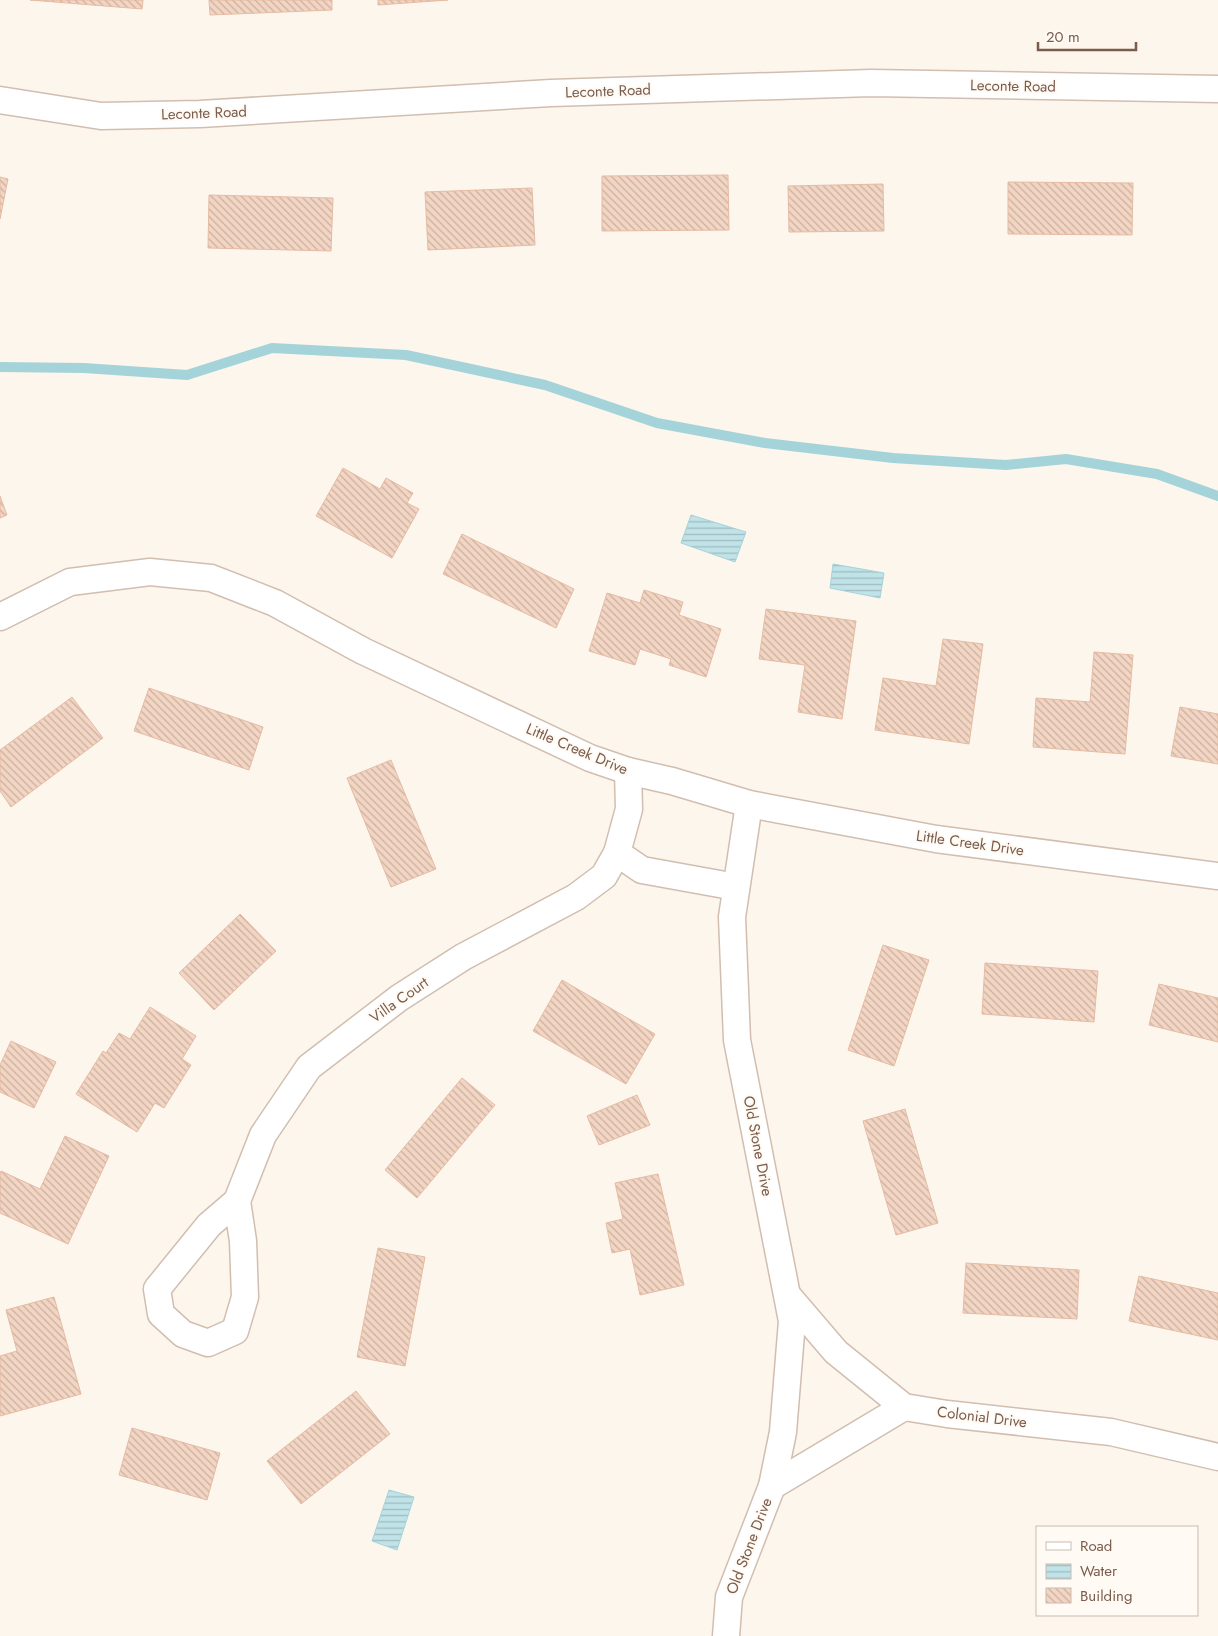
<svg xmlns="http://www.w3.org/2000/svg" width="1218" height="1636" font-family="Jost,sans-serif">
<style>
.water{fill:url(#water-rules);stroke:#a5d3da}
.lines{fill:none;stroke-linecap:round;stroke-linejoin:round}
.stream{stroke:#a5d3da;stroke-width:10}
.building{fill:url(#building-back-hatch);stroke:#e6bba3}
.street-casing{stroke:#d1beb0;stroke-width:29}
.street{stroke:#fff;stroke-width:26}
.labels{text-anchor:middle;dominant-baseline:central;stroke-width:4;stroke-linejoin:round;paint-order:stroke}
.street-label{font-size:15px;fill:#7a5c4d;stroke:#fffaf3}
</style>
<defs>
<pattern id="water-rules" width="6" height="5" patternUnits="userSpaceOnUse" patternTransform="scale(1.25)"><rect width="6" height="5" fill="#bfe3e8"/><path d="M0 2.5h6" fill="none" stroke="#a0bbbe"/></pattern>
<pattern id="building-back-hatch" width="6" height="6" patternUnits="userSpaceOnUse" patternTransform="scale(1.25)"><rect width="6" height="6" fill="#f3d5c3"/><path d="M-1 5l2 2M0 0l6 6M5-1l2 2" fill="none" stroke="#cab0a1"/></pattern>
</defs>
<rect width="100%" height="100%" fill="#fdf6ec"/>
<g class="water">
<polygon points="691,515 746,532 735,562 681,543"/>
<polygon points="833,564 884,573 880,598 830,588"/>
<polygon points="389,1490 414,1497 397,1550 372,1541"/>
</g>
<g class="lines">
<polyline class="stream" points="0,367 84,368 187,375 272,348 406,355 545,385 657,423 765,443 893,458 1006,465 1066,459 1157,474 1218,496"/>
</g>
<g class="building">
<polygon points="30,0 143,0 142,9"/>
<polygon points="209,0 332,0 332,10 210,15"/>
<polygon points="378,0 448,0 378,5"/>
<polygon points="728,175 729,230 602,231 602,176"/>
<polygon points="0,177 8,179 0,219"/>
<polygon points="1008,182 1133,183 1132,235 1008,234"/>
<polygon points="883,184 884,231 789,232 788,186"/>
<polygon points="532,188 535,245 428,250 425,192"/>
<polygon points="209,195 333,198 331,251 208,248"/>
<polygon points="343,468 380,489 386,478 413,493 407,503 419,509 392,558 316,516"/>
<polygon points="0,496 7,515 0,518"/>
<polygon points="462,534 574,589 556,628 443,574"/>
<polygon points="644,590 683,602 679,615 721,629 706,677 669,665 671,659 640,649 635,665 589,651 607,593 640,603"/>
<polygon points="766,609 856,621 842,719 798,712 805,665 759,659"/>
<polygon points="943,639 983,644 969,744 875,730 883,678 936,686"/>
<polygon points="1094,652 1133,655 1125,754 1033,747 1036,698 1090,702"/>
<polygon points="149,688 263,727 249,770 134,731"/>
<polygon points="72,697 103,738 11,807 0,791 0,750"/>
<polygon points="1180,707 1218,714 1218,764 1171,756"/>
<polygon points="391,760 436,869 391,887 347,778"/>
<polygon points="240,914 276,951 214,1010 179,973"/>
<polygon points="883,945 929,960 894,1066 848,1050"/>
<polygon points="985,963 1098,971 1094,1022 982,1014"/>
<polygon points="562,980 655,1034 626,1084 533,1031"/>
<polygon points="1159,984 1218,998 1218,1042 1149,1025"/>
<polygon points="150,1007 196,1036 182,1059 191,1065 164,1108 155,1103 137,1132 76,1094 103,1051 106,1053 119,1033 130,1039"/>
<polygon points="11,1041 56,1062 34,1108 0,1092 0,1065"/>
<polygon points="462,1078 495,1105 417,1198 385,1170"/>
<polygon points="637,1095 650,1125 599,1145 587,1116"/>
<polygon points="905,1109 938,1223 896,1235 863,1121"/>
<polygon points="65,1136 109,1156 68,1244 0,1213 0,1174 1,1171 40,1189"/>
<polygon points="658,1174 684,1285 640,1295 630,1249 612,1253 606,1223 623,1219 615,1183"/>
<polygon points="378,1248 425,1257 405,1366 357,1357"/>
<polygon points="966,1263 1079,1270 1077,1319 963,1313"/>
<polygon points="1139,1276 1218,1293 1218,1340 1129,1321"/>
<polygon points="54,1297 81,1394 0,1416 0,1356 17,1351 6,1310"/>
<polygon points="356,1391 390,1434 301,1504 267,1461"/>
<polygon points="132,1428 220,1453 207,1500 119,1475"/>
</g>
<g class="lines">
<g class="street-casing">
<g id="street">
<polyline points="0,100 101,116 200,114 551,93 871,83 1218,89"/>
<polyline points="0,617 70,582 150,572 211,578 275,603 363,651 590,758 628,771 672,781 749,804 936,839 1218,876"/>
<polyline points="617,853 642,870 736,887"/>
<polyline points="237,1201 263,1135 309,1067 399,998 463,957 576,897 604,876 617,853 629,809 628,771"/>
<polygon points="237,1201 243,1241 245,1297 235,1331 208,1343 183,1334 161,1314 157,1289 209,1225"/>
<polyline points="788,1296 836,1352 904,1407 947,1414 1111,1432 1218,1457"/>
<polyline points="772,1486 904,1407"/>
<polyline points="726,1636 729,1597 772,1486 783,1432 792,1321 737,1040 732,917 749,804"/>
</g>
</g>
<use href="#street" class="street"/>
</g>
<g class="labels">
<g class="street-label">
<text transform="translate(1013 86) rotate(1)">Leconte Road</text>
<text transform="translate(608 91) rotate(-2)">Leconte Road</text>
<text transform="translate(204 113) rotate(-2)">Leconte Road</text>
<text transform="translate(577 749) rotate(23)">Little Creek Drive</text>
<text transform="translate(970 843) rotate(8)">Little Creek Drive</text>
<text transform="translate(399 1000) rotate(-35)">Villa Court</text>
<text transform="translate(758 1146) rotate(79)">Old Stone Drive</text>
<text transform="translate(982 1417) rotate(7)">Colonial Drive</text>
<text transform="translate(749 1546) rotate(-69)">Old Stone Drive</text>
</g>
</g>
<rect x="1036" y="1526" width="162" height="90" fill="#fffaf3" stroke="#cabbb1"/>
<rect x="1046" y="1542" width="25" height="8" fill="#ffffff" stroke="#cabbb1"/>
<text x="1080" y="1551" font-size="15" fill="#7a5c4d">Road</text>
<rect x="1046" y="1564" width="25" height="15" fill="url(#water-rules)" stroke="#cabbb1"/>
<text x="1080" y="1576" font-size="15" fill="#7a5c4d">Water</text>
<rect x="1046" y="1588" width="25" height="15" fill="url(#building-back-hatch)" stroke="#cabbb1"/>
<text x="1080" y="1601" font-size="15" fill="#7a5c4d">Building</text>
<path d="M1038 42v8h98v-8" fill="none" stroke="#7a5c4d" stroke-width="2.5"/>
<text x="1046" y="42" font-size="15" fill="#7a5c4d" stroke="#fffaf3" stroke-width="4" paint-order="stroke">20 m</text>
</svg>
